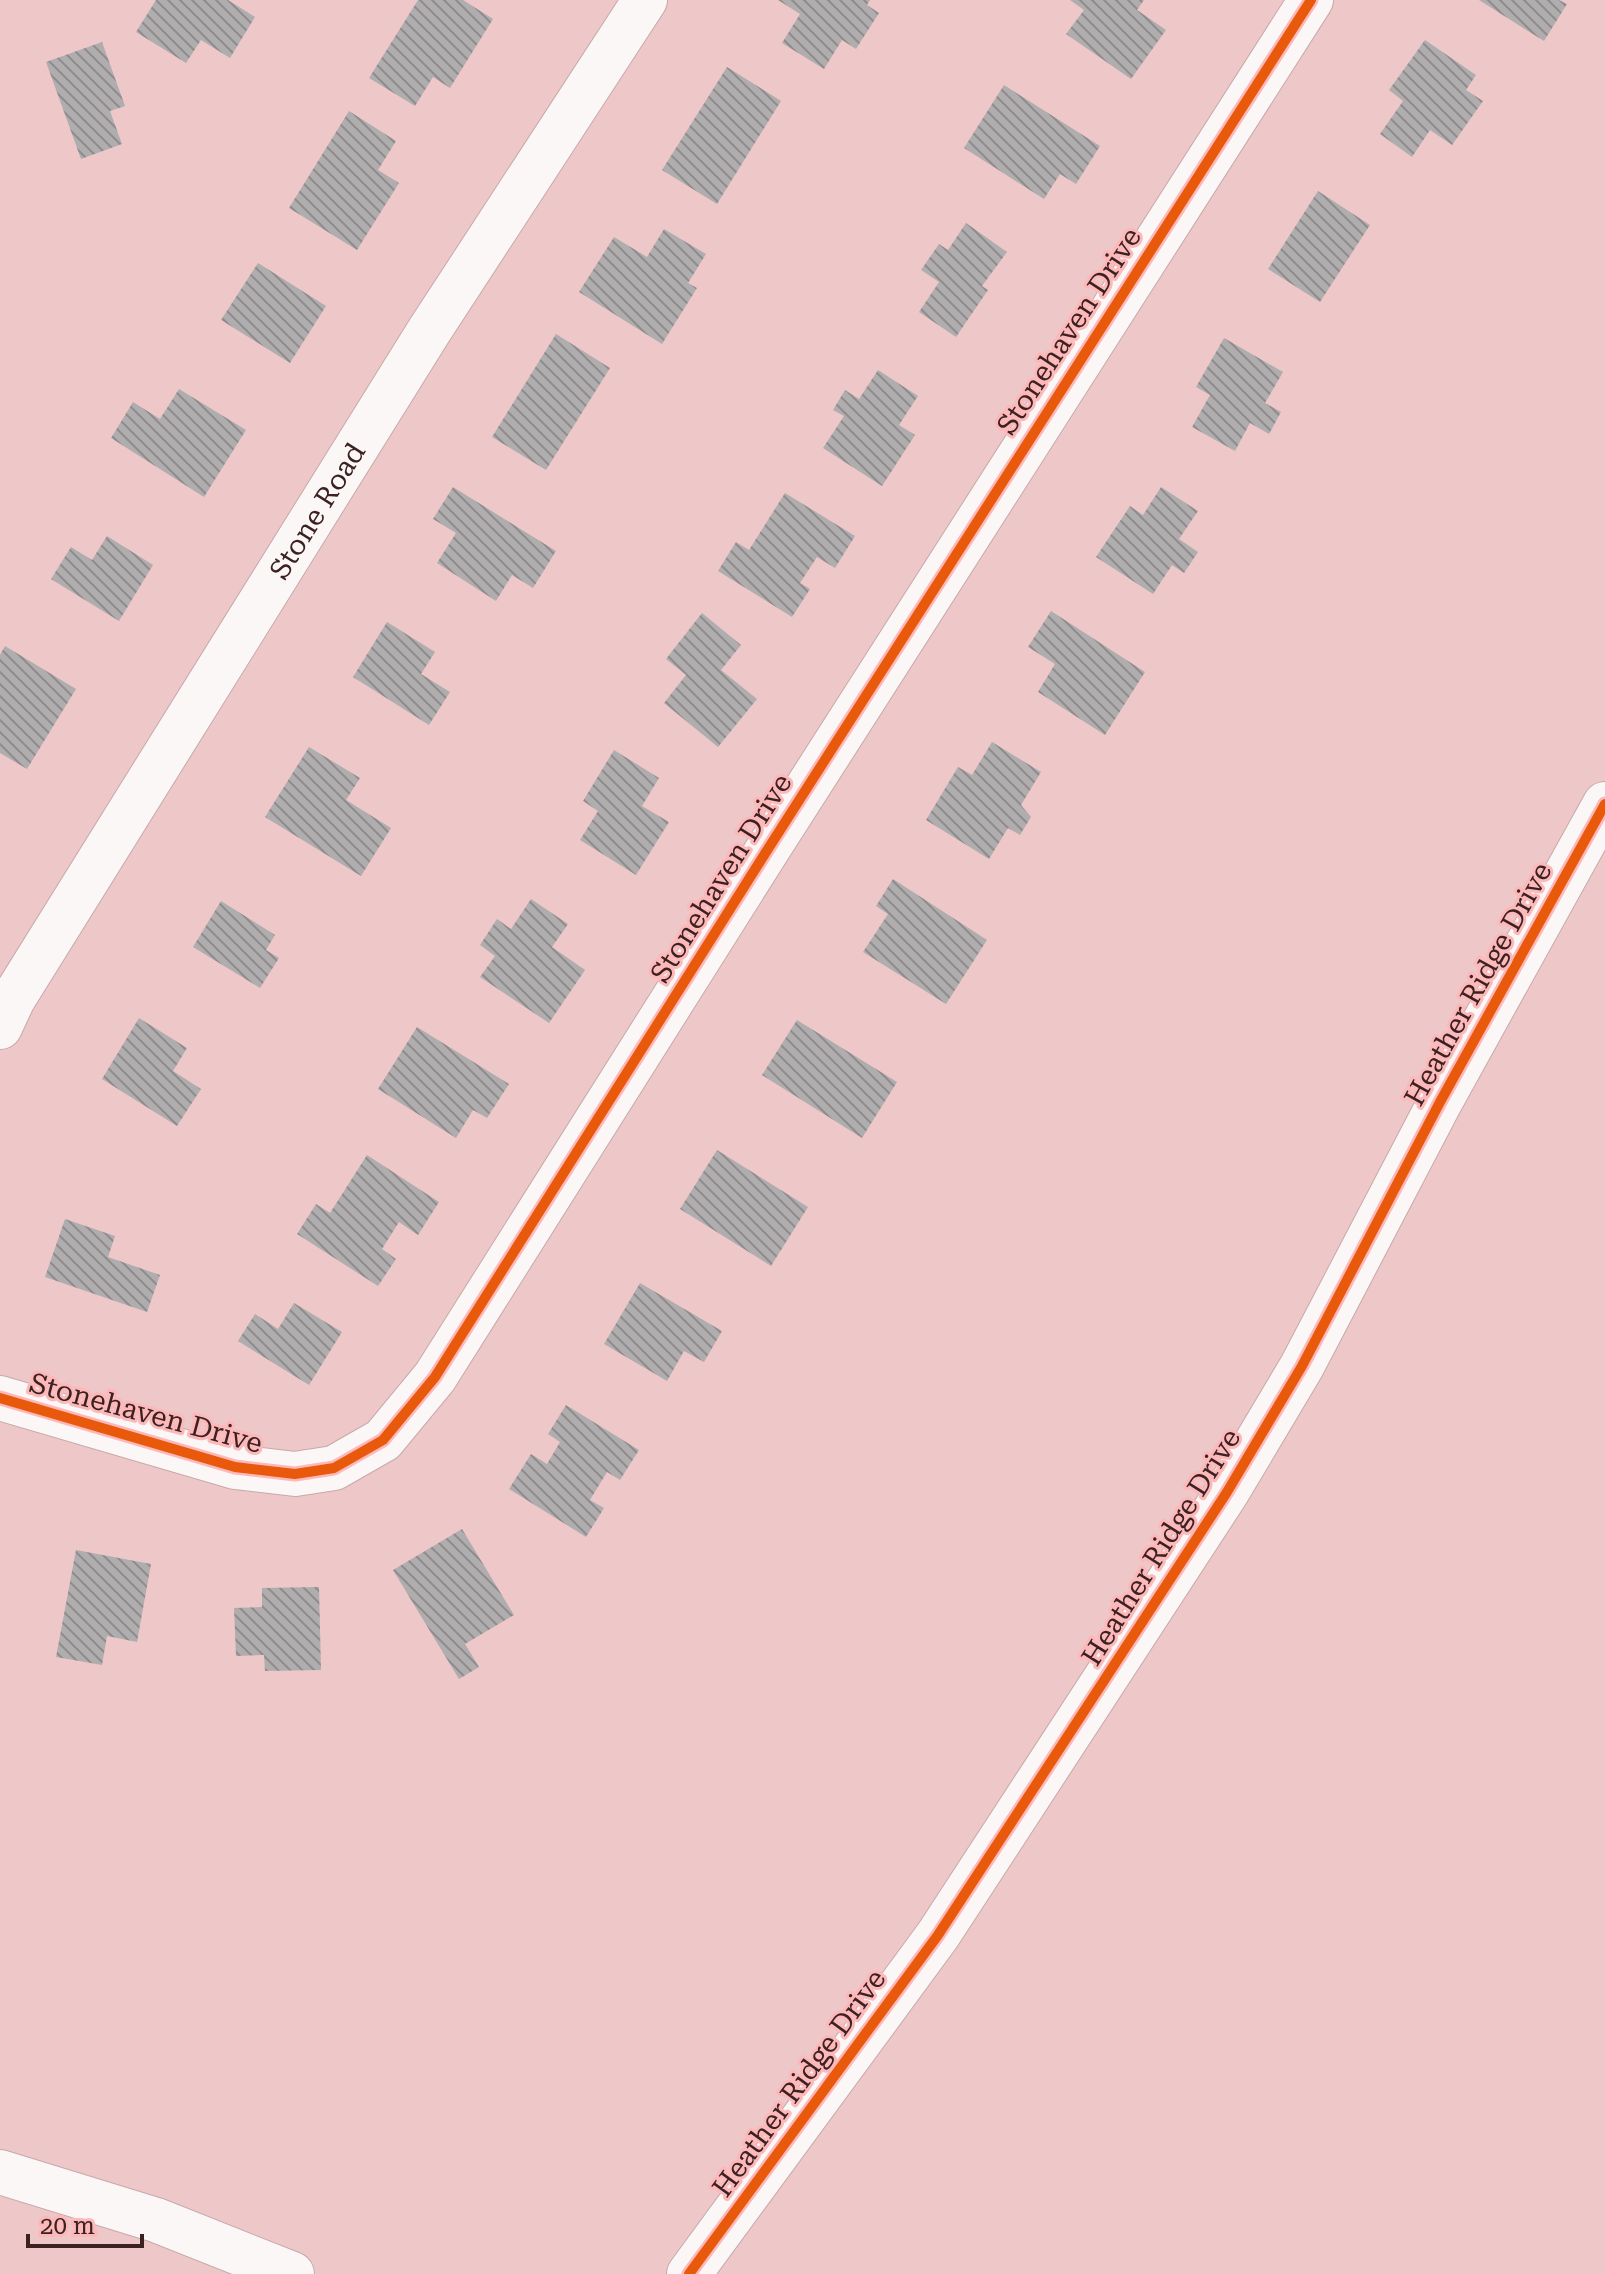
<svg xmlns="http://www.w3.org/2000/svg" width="1605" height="2274" font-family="'Roboto Serif',serif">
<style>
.building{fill:url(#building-back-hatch)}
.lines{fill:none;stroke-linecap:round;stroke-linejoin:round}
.street-casing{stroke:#c7a9aa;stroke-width:46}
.street{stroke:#fcf7f7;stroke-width:44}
.cycleway-casing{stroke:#fdb8ba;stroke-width:15}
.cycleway{stroke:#e8590c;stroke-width:10}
.labels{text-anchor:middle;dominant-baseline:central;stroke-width:6;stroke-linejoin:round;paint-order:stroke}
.street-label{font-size:28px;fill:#3b2122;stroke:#fdb8ba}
</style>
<defs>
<pattern id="building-back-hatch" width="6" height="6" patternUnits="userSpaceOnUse" patternTransform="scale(2)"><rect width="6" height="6" fill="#afadae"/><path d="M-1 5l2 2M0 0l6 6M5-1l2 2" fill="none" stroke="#908c8d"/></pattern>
</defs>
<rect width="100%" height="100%" fill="#eec7c9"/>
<g class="building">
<polygon points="156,0 228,0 255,17 230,58 201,40 186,63 136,32"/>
<polygon points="418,0 463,0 493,19 450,88 433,77 415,106 369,78"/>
<polygon points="778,0 870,0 867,5 879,13 856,49 842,40 824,69 782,43 800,14"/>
<polygon points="1070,0 1144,0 1137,10 1166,30 1131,79 1066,34 1084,10"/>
<polygon points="1479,0 1559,0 1567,4 1544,41"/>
<polygon points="1425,40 1476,75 1466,90 1483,101 1452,145 1430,130 1412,157 1380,134 1403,101 1389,90"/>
<polygon points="102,42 125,106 110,111 122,144 81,159 46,62"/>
<polygon points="727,67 781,101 717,204 662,170"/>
<polygon points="1004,85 1100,146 1076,184 1060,174 1044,199 964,148"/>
<polygon points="349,111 396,141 378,170 399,183 357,250 289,208"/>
<polygon points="1318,191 1370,225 1320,302 1268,269"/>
<polygon points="966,223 1007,252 982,286 988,290 956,337 919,312 939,282 921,270 939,244 948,250"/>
<polygon points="664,229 706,254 688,283 697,288 662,344 579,292 614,237 647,257"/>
<polygon points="258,263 326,306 290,363 221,320"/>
<polygon points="556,334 610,368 546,470 492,437"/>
<polygon points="1224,338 1283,372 1265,403 1281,412 1269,434 1250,423 1235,451 1192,427 1210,395 1196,387"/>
<polygon points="878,370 918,396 899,425 915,435 882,486 823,448 844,416 833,410 845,390 859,399"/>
<polygon points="179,389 246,430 204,497 111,438 133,402 160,419"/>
<polygon points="453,487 556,551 533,588 512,575 496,601 437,563 456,533 433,519"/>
<polygon points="1161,487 1198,511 1179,539 1198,552 1184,573 1172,565 1153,594 1096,557 1130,506 1143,515"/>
<polygon points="785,493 855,536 835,568 817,557 800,583 810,589 792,617 718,571 736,542 749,550"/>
<polygon points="107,536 153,565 119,621 51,579 71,547 92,560"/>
<polygon points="1051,611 1145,672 1105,735 1038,692 1055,664 1028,647"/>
<polygon points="702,613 741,645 721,670 757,699 718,747 664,703 686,675 666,659"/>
<polygon points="387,622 435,652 421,674 450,692 429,725 353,677"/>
<polygon points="5,646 76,689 27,769 0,753 0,655"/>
<polygon points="992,742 1041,772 1021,805 1031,817 1020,835 1008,828 989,859 926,820 958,767 972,775"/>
<polygon points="309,747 360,778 346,800 391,828 361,876 265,817"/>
<polygon points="614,750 659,778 642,806 669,822 636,875 580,840 598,811 583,801"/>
<polygon points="893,879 987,940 946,1004 863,952 888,914 876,906"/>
<polygon points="531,899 568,924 552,947 585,970 549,1023 480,977 495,956 480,945 497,919 511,929"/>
<polygon points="221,901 275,935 266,950 279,958 260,988 193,947"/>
<polygon points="139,1018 187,1048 173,1071 201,1089 177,1126 102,1079"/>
<polygon points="797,1020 897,1082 862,1138 762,1075"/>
<polygon points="417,1027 509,1084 487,1118 473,1110 456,1138 378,1089"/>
<polygon points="717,1150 808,1207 771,1266 680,1209"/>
<polygon points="367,1155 439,1202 418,1235 399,1222 382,1249 396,1259 378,1286 297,1234 316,1204 330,1213"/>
<polygon points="65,1219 115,1236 108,1257 160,1275 147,1312 45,1277"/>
<polygon points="640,1283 722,1331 704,1362 684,1351 667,1381 604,1344"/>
<polygon points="294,1303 342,1332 309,1385 238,1341 255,1314 278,1329"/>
<polygon points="566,1405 639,1450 620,1480 607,1472 590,1500 604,1508 586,1537 509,1489 531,1454 547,1464 560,1442 548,1434"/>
<polygon points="462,1529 514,1615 465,1644 479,1667 459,1679 393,1570"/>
<polygon points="76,1550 151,1564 137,1642 107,1636 102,1665 56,1657"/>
<polygon points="319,1587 321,1670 265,1671 264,1655 236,1656 234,1608 262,1607 262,1588"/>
</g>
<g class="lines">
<g class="street-casing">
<g id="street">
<path id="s1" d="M 0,1027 L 13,999 L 429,331 L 645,0"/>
<polyline points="0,1398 235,1467 295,1474 334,1468 383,1440 435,1377 766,852 1311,0"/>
<polyline points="0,2172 156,2220 292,2274"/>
<polyline points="689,2274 938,1935 1227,1492 1302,1366 1440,1102 1605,804"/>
</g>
</g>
<use href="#street" class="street"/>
<g class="cycleway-casing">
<g id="cycleway">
<polyline points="0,1398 235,1467 295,1474 334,1468 383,1440 435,1377 766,852 1311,0"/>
<polyline points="689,2274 938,1935 1227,1492 1302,1366 1440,1102 1605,804"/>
</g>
</g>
<use href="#cycleway" class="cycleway"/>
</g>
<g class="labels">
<g class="street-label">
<text transform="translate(1069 331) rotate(-57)">Stonehaven Drive</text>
<text stroke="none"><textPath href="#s1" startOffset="606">Stone Road</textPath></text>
<text transform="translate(721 878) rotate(-58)">Stonehaven Drive</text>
<text transform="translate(1478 984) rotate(-61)">Heather Ridge Drive</text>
<text transform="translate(146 1413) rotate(15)">Stonehaven Drive</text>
<text transform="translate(1161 1547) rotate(-58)">Heather Ridge Drive</text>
<text transform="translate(799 2083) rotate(-54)">Heather Ridge Drive</text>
</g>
</g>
<path d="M28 2234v12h114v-12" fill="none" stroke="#3b2122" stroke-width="4"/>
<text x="40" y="2234" font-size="24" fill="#3b2122" stroke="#fdb8ba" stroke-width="6" paint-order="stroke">20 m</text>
</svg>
